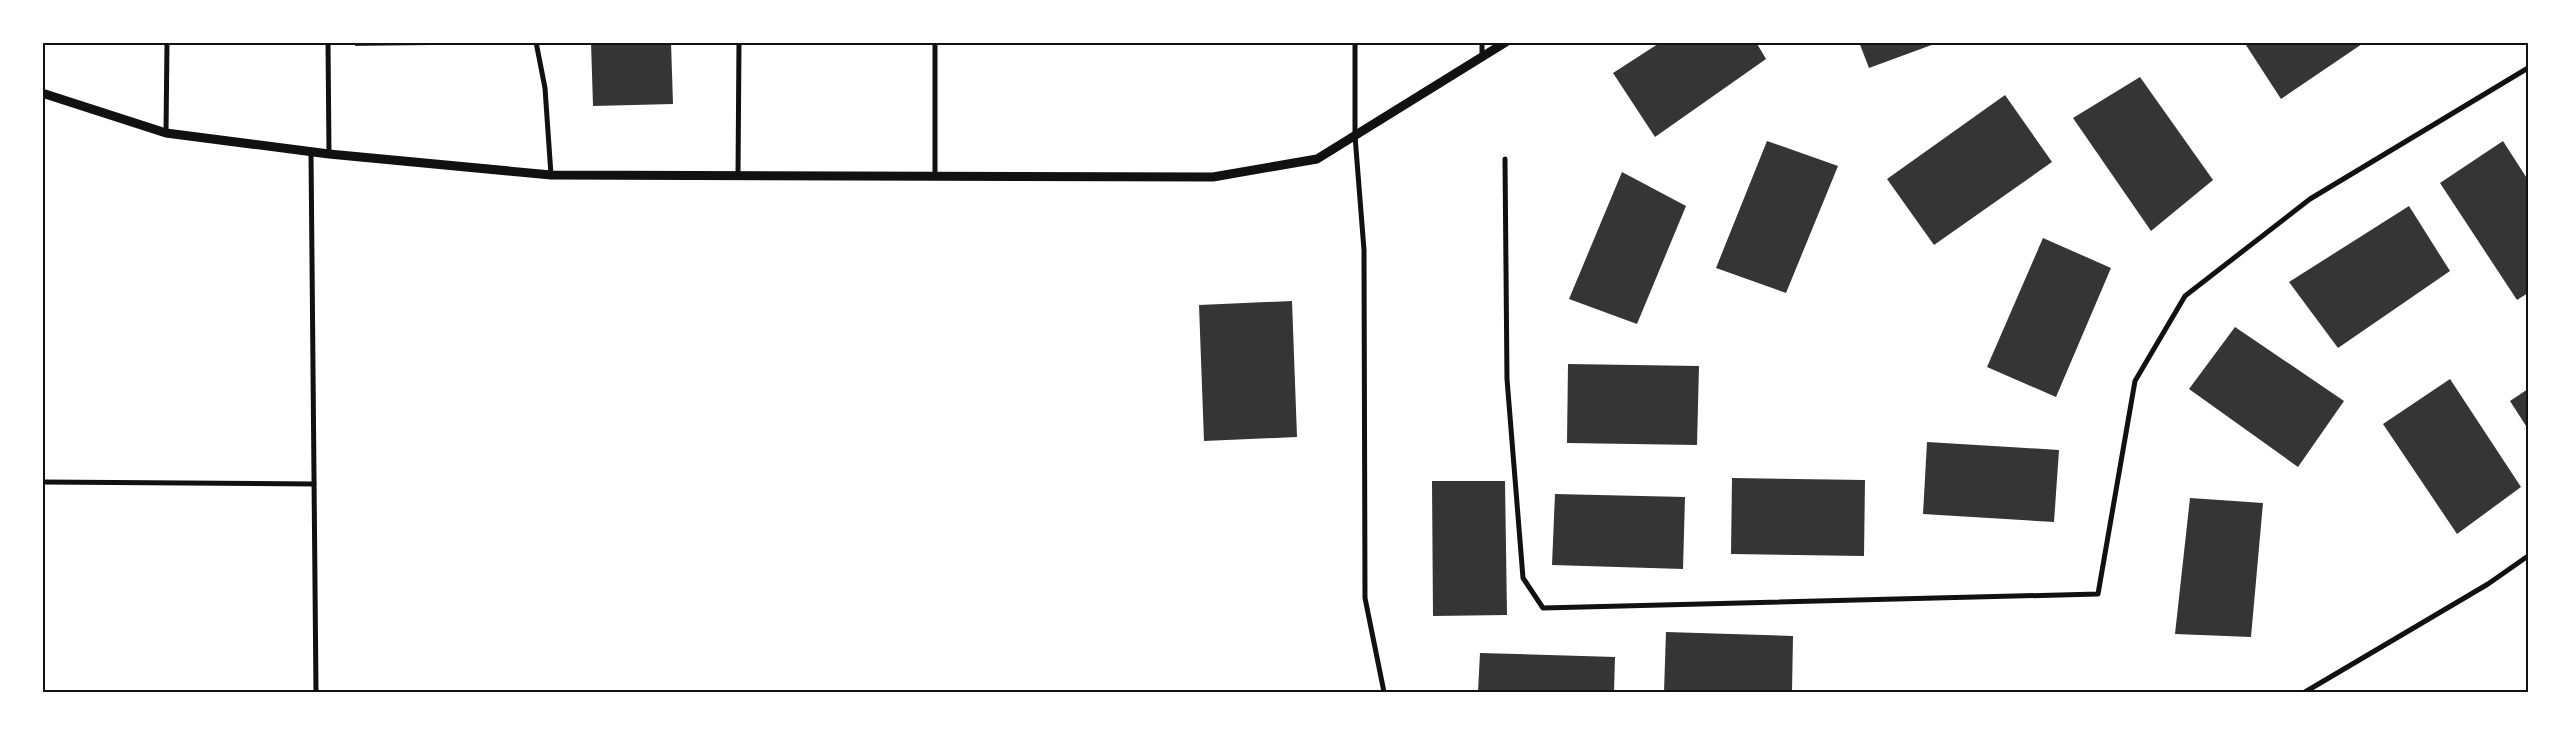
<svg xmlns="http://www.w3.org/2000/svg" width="2571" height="735" font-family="Karla,sans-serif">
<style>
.building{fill:#353535}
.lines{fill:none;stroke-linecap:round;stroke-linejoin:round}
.minor{stroke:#111;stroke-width:5}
.tertiary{stroke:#111;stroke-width:9}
.neatline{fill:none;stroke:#111;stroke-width:2}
</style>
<rect width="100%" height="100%" fill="#fff"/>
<g class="building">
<polygon points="355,42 432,42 432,45 355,46"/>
<polygon points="591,42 671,42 673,104 593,106"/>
<polygon points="1661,42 1756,42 1766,59 1655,137 1613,73"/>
<polygon points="1859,42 1937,42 1937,43 1869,68"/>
<polygon points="2244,42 2365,42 2281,99"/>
<polygon points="2140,77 2213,180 2151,231 2073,118"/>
<polygon points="2005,95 2052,162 1934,245 1887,179"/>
<polygon points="1767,141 1838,166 1786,293 1716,268"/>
<polygon points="2503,141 2528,180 2528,293 2517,300 2440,183"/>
<polygon points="1622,172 1686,206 1637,324 1569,299"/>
<polygon points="2409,206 2450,271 2338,348 2289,282"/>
<polygon points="2043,238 2111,268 2056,397 1987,367"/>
<polygon points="1292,301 1297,437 1204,441 1199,305"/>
<polygon points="2235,327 2344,401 2298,467 2189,389"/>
<polygon points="1568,364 1699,366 1697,445 1567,443"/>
<polygon points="2450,379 2521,487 2457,534 2383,424"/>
<polygon points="2528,389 2528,429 2510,401"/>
<polygon points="1927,442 2059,450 2054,522 1923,514"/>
<polygon points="1732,478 1865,480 1864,556 1731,554"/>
<polygon points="1432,481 1505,481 1507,615 1433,616"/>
<polygon points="1555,494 1685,497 1683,569 1552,565"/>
<polygon points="2190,498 2263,503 2251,637 2175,634"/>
<polygon points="1666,632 1793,636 1792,692 1664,692"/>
<polygon points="1480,653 1615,657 1614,692 1478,692"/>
</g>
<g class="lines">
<g class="minor">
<polyline points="328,42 329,154"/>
<polyline points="536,42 545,88 551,175"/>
<polyline points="1355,42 1355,136 1364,250 1365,598 1384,692"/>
<polyline points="1482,42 1482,57"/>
<polyline points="166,133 167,42"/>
<polyline points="311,152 316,692"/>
<polyline points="1505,159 1507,379 1523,578 1543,608 2098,594 2135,381 2185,296 2310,199 2528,68"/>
<polyline points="738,176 739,42"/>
<polyline points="935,176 935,42"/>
<polyline points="42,482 314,484"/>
<polyline points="2305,692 2488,584 2528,556"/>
</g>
<polyline class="tertiary" points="42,93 166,133 329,154 551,175 1213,177 1317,159 1506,42"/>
</g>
<rect width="2571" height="735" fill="none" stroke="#ffffff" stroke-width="88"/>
<rect x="44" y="44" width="2483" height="647" class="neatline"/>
</svg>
